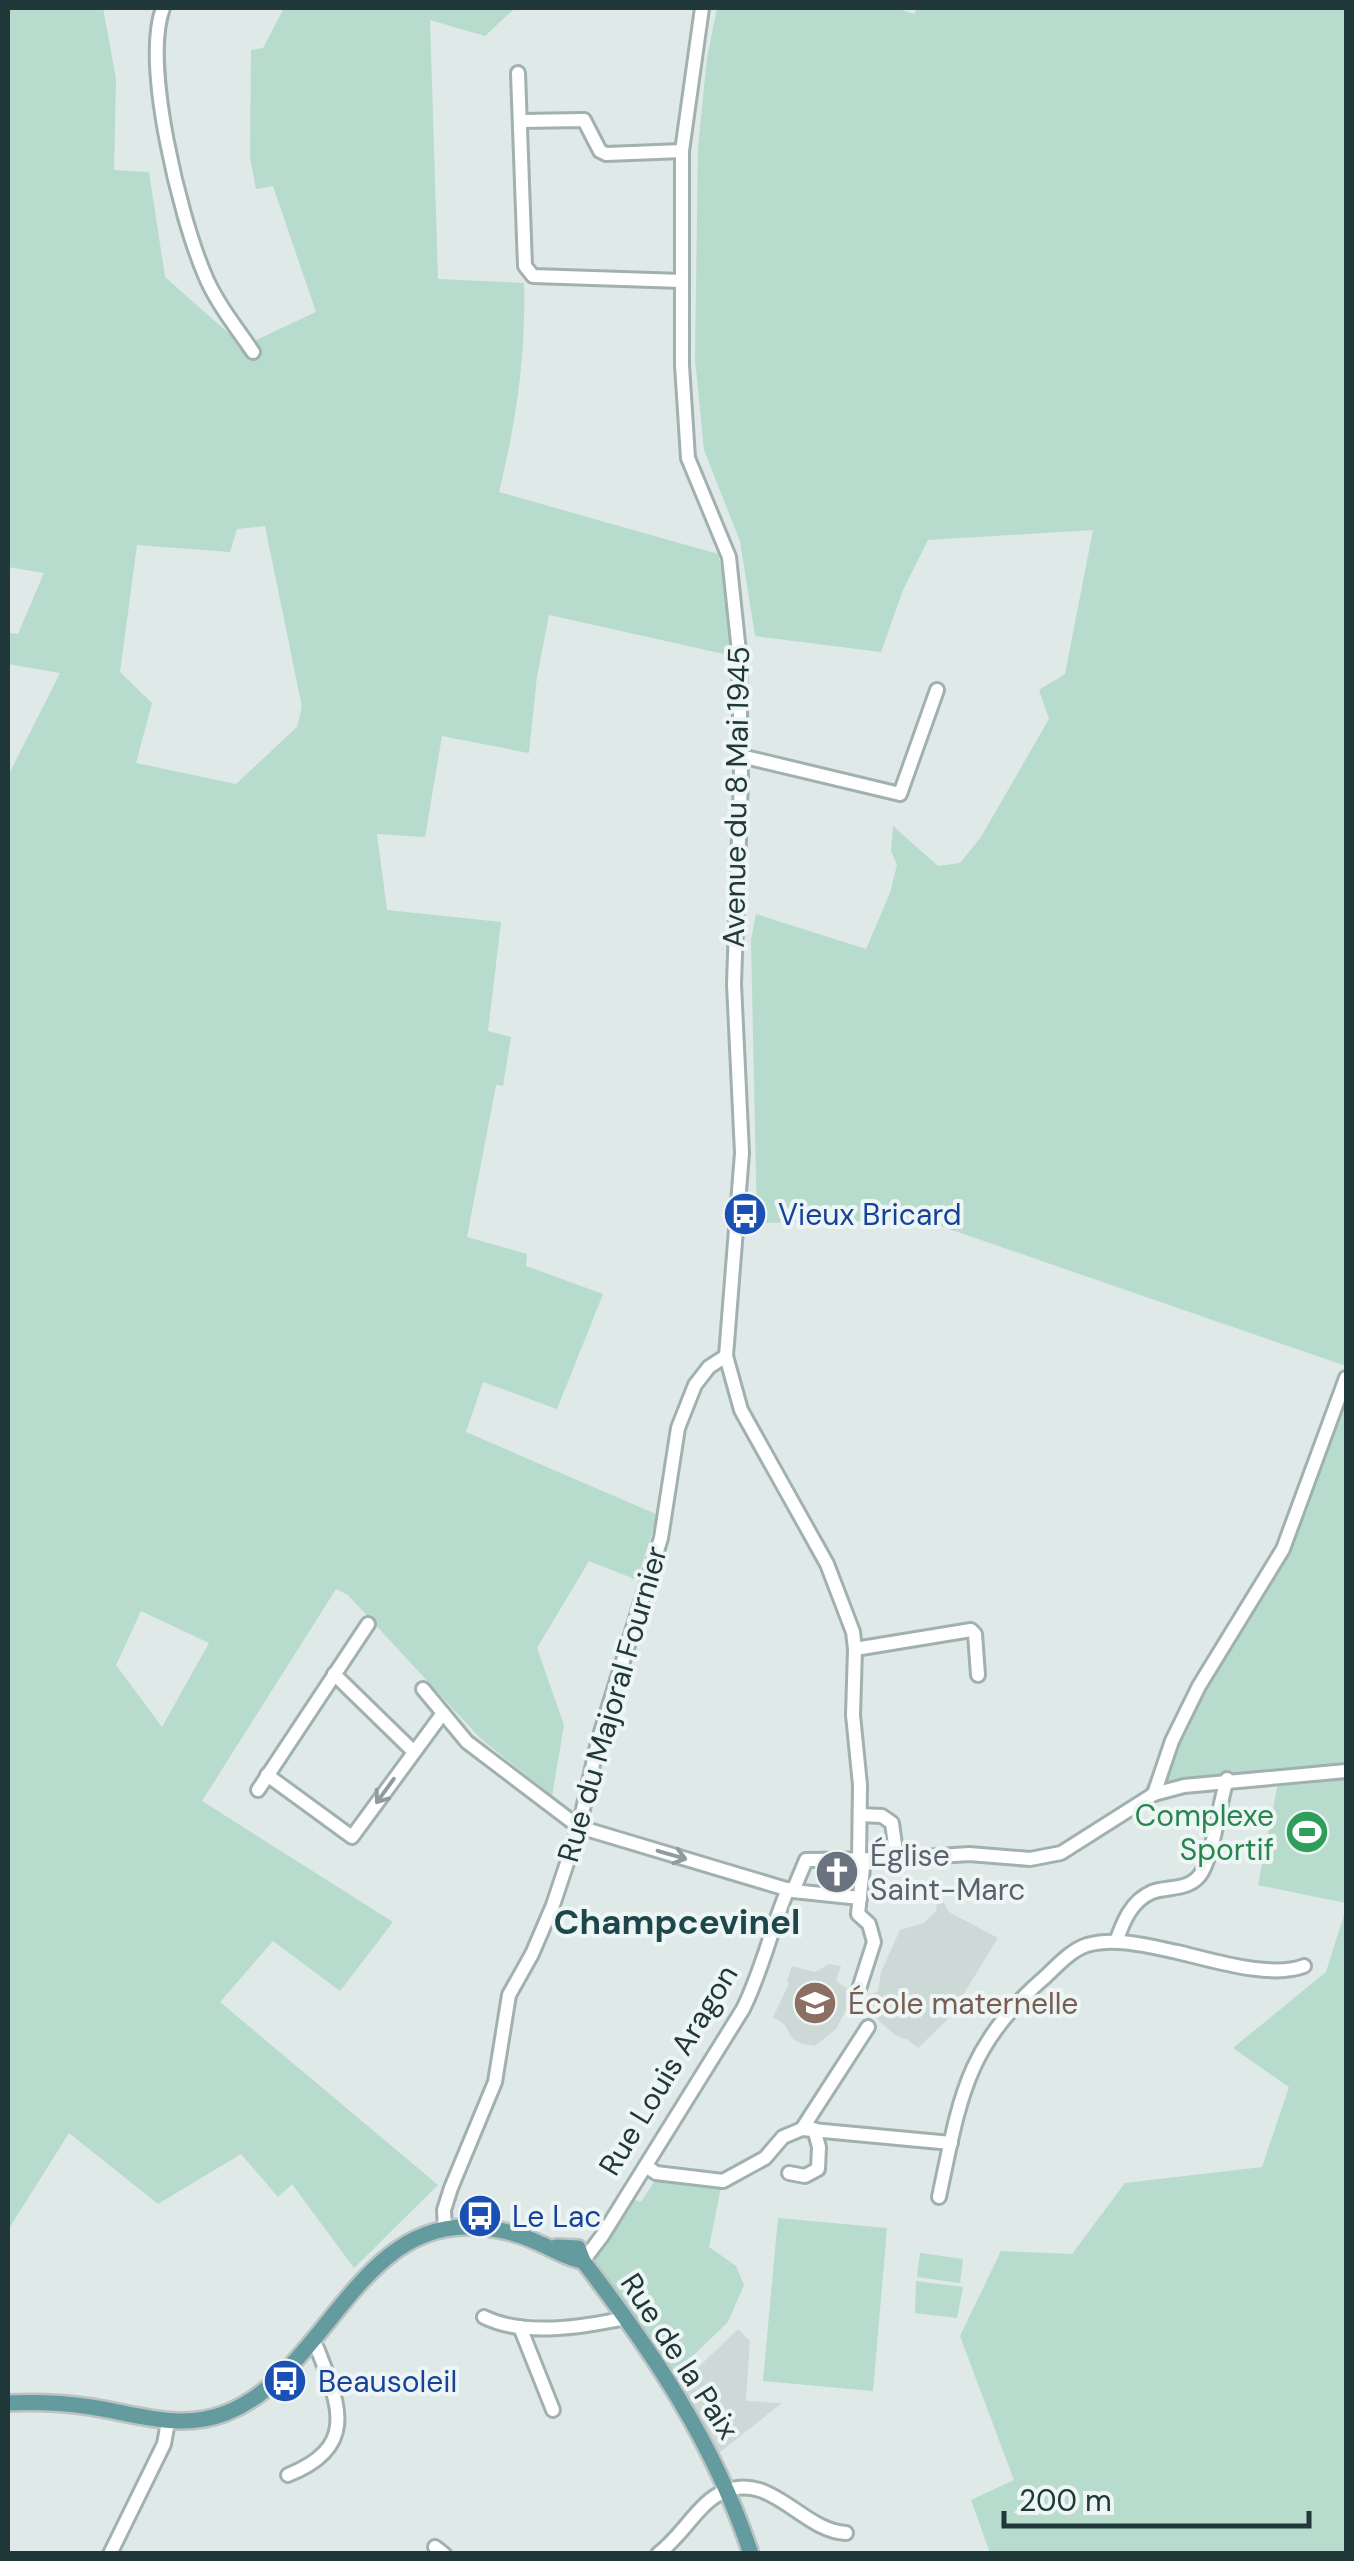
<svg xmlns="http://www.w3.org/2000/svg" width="1354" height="2561" font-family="'DM Sans',sans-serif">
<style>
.built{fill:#cdd9d7}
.green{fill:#b7dbcc;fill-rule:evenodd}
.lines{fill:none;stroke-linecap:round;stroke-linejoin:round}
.minor-casing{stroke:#a1b0b0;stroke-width:18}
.major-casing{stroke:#bcc3c4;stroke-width:20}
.minor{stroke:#fff;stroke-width:12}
.major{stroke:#649b9e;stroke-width:15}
.oneway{stroke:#909c9c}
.labels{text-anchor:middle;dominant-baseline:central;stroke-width:8;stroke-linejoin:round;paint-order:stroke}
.street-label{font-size:30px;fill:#203839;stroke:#eef6f5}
.transit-label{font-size:30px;fill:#164399;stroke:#eef6f5;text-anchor:start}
.leisure-label{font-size:30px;fill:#27864d;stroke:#eef6f5;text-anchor:end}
.worship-label{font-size:30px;fill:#5b616d;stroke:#eef6f5;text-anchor:start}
.education-label{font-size:30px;fill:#785e54;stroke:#eef6f5;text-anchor:start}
.quarter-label{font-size:35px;font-weight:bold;fill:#1d474a;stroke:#eef6f5}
</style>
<rect width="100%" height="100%" fill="#dee9e8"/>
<g class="built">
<polygon points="937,1903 944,1903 949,1912 998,1938 949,2018 918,2048 908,2040 895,2035 859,2003 860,1997 878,1992 881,1972 900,1930 924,1923 936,1911"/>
<polygon points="829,1964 841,1966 836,1981 854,1993 837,2028 815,2046 802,2044 793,2039 784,2024 773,2017 789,1984 787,1981 792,1966 815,1972"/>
<polygon points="738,2329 750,2341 746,2401 782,2403 720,2452 681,2384"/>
</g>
<g class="green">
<path d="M 9,8 L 103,8 L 116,79 L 114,170 L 149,172 L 165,277 L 243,346 L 316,312 L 273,186 L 256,189 L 250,157 L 251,50 L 263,48 L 284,8 L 515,8 L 485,36 L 430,20 L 438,279 L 524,283 C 526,355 516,423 499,492 L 718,554 L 730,607 L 733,656 L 549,615 L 537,676 L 529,753 L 442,736 L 425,837 L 377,834 L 387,910 L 501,922 L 488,1031 L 511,1037 L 503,1086 L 496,1085 L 467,1237 L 527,1254 L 526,1266 L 603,1294 L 557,1409 L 483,1382 L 466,1432 L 658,1515 L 637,1580 L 589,1561 L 537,1648 L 564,1725 L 552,1796 L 480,1738 L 348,1595 L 336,1589 L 202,1801 L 393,1922 L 340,1991 L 273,1941 L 220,2002 L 438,2185 L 354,2268 L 292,2184 L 278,2197 L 241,2154 L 158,2204 L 69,2133 L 8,2230 L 8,776 L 60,673 L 8,664 L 8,633 L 18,634 L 44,573 L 8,567 ZM 265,526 L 302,707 L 297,727 L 236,784 L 136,763 L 152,703 L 120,672 L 137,545 L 230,552 L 237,529 ZM 141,1611 L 209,1643 L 162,1727 L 116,1665 Z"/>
<polygon points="717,8 897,8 914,14 918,8 1346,8 1346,1366 923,1220 757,1223 751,940 756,914 866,949 890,893 897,865 891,851 893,826 938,866 960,863 981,837 1049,719 1039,690 1065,674 1093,530 928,540 903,590 881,652 755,636 740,541 704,450 695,359 698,148 707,58"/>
<polygon points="1346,1368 1346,1764 1182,1781 1144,1791 1203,1666 1273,1556"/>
<polygon points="1346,1774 1346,1903 1258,1885 1279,1778"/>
<polygon points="1346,1909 1346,2553 990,2553 971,2500 1014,2480 960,2336 1001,2251 1072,2254 1125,2183 1262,2167 1289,2087 1233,2048 1326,1972"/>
<polygon points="656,2179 721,2187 709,2247 736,2266 744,2285 728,2322 679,2369 671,2370 593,2262 632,2199 641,2202"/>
<polygon points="778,2218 887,2228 873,2391 763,2381"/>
<polygon points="920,2253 963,2259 960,2283 917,2277"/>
<polygon points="916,2281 963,2287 957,2318 915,2313"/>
</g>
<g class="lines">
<g class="minor-casing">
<g id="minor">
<path d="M 163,8 C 142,64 180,216 204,273 C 215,301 236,327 253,352"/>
<polyline points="702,8 682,151 682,365 688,458 729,557 739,652 741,778 734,984 742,1153 726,1356 741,1410 827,1564 853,1632 855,1649 853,1715 860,1785 859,1860"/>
<polyline points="518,73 525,266 533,276 682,281"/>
<polyline points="520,121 584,120 600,151 606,154 682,151"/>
<polyline points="741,756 900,794 937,690"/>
<polyline points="855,1649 971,1630 975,1634 978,1675"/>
<polyline points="334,1674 414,1752"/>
<polyline points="423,1689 467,1742 579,1827 793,1891 860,1898"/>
<polyline points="267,1775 352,1837 443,1713"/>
<polyline points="258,1790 368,1624"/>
<polyline points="1154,1794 1172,1741 1199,1686 1283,1549 1346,1378"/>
<polyline points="860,1815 882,1816 892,1823 897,1859"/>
<polyline points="793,1891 806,1860 894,1859 969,1854 1030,1859 1061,1853 1154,1794 1184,1786 1346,1771"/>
<path d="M 1116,1942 C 1123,1922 1131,1901 1152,1892 C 1169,1886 1191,1891 1202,1872 C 1214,1850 1219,1805 1227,1779"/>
<polyline points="857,1995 874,1942 869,1924 858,1914 864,1859"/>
<polyline points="802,2129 868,2027"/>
<polyline points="646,2166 656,2173 723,2181 765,2158 783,2137 802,2129 951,2143"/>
<polyline points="789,2173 805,2176 818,2169 819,2147 814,2129"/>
<path d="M 939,2197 C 960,2099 965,2046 1045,1977 C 1057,1966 1071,1950 1087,1945 C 1117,1937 1148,1946 1177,1952 C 1212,1960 1271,1979 1304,1966"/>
<polyline points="445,2229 444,2210 451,2188 495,2082 509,1995 532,1954 553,1905 579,1827 598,1742 661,1538 678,1428 695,1385 709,1367 726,1356"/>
<path d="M 583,2261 L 602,2236 L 743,2009 C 762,1971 771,1929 788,1889"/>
<path d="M 484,2317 C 524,2337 583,2327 626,2318"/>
<polyline points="520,2327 553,2410"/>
<path d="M 288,2475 C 359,2447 339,2404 317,2348 L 312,2343"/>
<polyline points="435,2547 444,2554"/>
<polyline points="110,2554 164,2444 168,2422"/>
<path d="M 658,2554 C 681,2537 697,2506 719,2494 C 769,2467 801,2531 846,2533"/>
</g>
</g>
<g class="major-casing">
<g id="major">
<path d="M 556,2247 L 578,2248 L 583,2261 C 653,2352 715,2444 751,2554"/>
<path d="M 8,2403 C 35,2402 64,2403 91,2407 C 137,2414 180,2431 226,2413 C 322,2376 356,2226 467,2227 C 493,2227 518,2233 541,2244 C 555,2250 568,2259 583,2261"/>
</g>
</g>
<use href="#minor" class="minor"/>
<use href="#major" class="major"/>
</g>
<defs><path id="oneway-shaft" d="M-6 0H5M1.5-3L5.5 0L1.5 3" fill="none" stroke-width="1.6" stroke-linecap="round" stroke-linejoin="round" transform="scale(2.5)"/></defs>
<g class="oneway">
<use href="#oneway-shaft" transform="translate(385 1791) rotate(126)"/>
<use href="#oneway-shaft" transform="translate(672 1855) rotate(16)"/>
</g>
<defs>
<g id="bus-disc" transform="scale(2.25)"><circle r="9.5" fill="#1a4fb4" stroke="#eef6f5"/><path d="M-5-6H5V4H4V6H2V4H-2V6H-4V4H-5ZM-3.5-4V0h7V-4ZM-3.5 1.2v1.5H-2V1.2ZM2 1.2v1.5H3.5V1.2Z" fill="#fff"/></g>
<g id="stadium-disc" transform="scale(2.25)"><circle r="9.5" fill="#2e9e5b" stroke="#eef6f5"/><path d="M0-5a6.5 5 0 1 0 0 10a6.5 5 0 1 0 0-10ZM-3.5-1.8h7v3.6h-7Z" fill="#fff"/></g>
<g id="church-disc" transform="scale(2.25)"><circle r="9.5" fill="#6b7280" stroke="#eef6f5"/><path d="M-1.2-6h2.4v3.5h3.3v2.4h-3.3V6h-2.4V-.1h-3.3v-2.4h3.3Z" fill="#fff"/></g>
<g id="school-disc" transform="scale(2.25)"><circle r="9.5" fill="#8d6e63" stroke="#eef6f5"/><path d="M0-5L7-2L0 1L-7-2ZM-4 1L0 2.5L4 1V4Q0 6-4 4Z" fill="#fff"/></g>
</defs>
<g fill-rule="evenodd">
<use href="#bus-disc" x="745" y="1214"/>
<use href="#stadium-disc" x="1307" y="1832"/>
<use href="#church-disc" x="837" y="1872"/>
<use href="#school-disc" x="815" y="2003"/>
<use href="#bus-disc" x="480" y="2216"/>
<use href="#bus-disc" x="285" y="2381"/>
</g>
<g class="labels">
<g class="street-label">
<text transform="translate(736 797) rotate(-89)">Avenue du 8 Mai 1945</text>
<text transform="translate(612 1704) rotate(-74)">Rue du Majoral Fournier</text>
<text transform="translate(668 2070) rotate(-59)">Rue Louis Aragon</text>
<text transform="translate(680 2356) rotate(57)">Rue de la Paix</text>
</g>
<g class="transit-label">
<text x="778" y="1214">Vieux Bricard</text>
<text x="512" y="2216">Le Lac</text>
<text x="318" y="2381">Beausoleil</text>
</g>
<g class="leisure-label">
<text x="1274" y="1815">Complexe<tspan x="1274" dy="34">Sportif</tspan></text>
</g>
<g class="worship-label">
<text x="870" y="1855">Église<tspan x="870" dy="34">Saint-Marc</tspan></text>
</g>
<g class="education-label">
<text x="848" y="2003">École maternelle</text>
</g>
<g class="quarter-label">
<text x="677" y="1922">Champcevinel</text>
</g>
</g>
<rect width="1354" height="2561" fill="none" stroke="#203839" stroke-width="20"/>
<path d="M1004 2511v15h305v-15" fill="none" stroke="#203839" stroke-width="5"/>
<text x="1019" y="2511" font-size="30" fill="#203839" stroke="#eef6f5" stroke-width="8" paint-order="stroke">200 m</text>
</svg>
